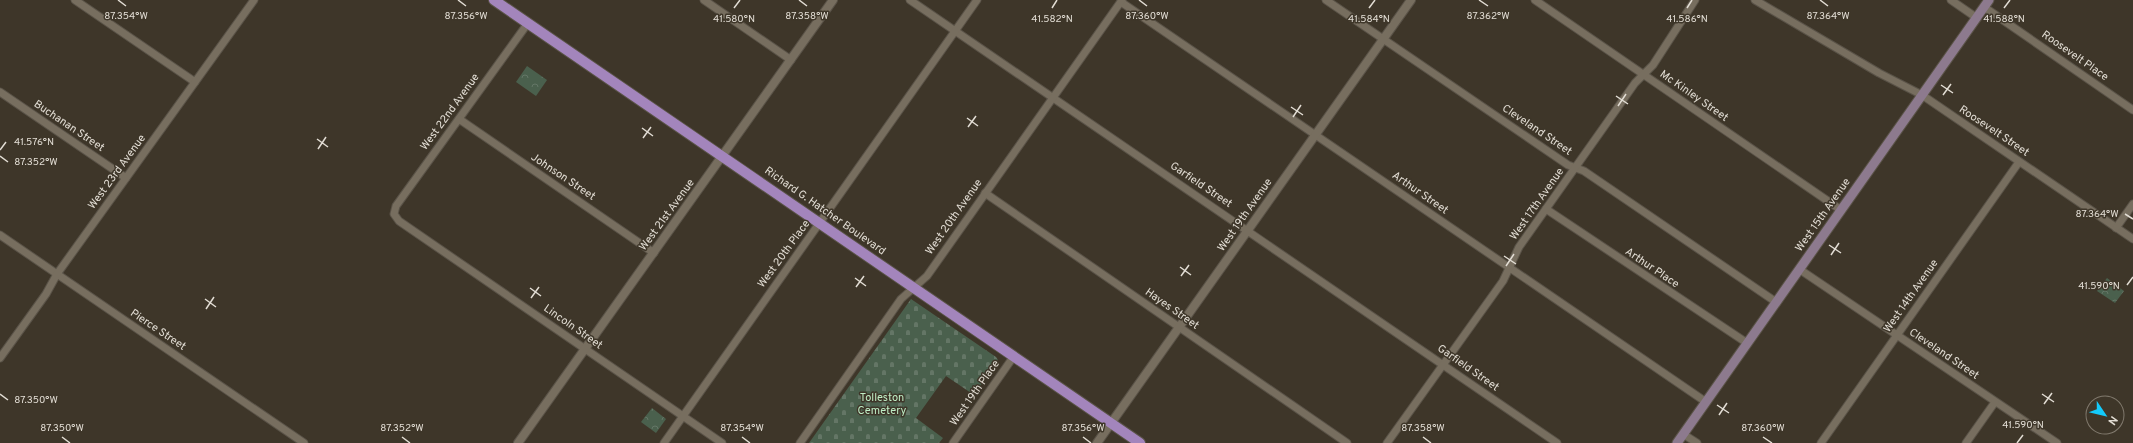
<svg xmlns="http://www.w3.org/2000/svg" width="2133" height="443" font-family="Overpass,sans-serif">
<style>
.forest{fill:url(#forest-crowns)}
.cemetery{fill:url(#cemetery-stones)}
.lines{fill:none;stroke-linecap:round;stroke-linejoin:round}
.minor-casing{stroke:#5a5348;stroke-width:9}
.tertiary-casing{stroke:#5a5348;stroke-width:10}
.secondary-casing{stroke:#5a5348;stroke-width:11}
.primary-casing{stroke:#5a5348;stroke-width:12}
.minor{stroke:#776e5f;stroke-width:7}
.tertiary{stroke:#776e5f;stroke-width:8}
.secondary{stroke:#8d7a8e;stroke-width:9}
.primary{stroke:#a385bc;stroke-width:10}
.ticks{fill:none;stroke:#e2ddd4;stroke-width:1.5}
.labels{text-anchor:middle;dominant-baseline:central;stroke-width:3;stroke-linejoin:round;paint-order:stroke}
.street-label{font-size:11px;fill:#e2ddd4;stroke:#3e3629}
.park-label{font-size:11px;fill:#bfeec6;stroke:#3e3629}
.ticks-label{font-size:10px;text-anchor:middle;fill:#e2ddd4;stroke:#3e3629;stroke-width:3;stroke-linejoin:round;paint-order:stroke}
</style>
<defs>
<pattern id="forest-crowns" width="20" height="18" patternUnits="userSpaceOnUse"><rect width="20" height="18" fill="#4a604d"/><path d="M2 6a3 3 0 1 1 6 0M12 15a3 3 0 1 1 6 0" fill="none" stroke="#647666"/></pattern>
<pattern id="cemetery-stones" width="16" height="16" patternUnits="userSpaceOnUse"><rect width="16" height="16" fill="#4a604d"/><path d="M2 7V4a2 2 0 0 1 4 0v3zM10 15v-3a2 2 0 0 1 4 0v3z" fill="#647666"/></pattern>
</defs>
<rect width="100%" height="100%" fill="#3e3629"/>
<g class="forest">
<polygon points="527,66 547,80 536,96 516,82"/>
<polygon points="2107,278 2124,291 2115,303 2097,291"/>
<polygon points="652,408 666,419 656,433 641,422"/>
</g>
<polygon class="cemetery" points="911,299 996,357 998,360 974,395 946,376 916,418 943,438 939,443 809,443"/>
<g class="lines">
<g class="minor-casing">
<g id="minor">
<polyline points="75,0 195,82"/>
<polyline points="704,0 791,60"/>
<polyline points="910,0 1557,443"/>
<polyline points="1326,0 1568,165 1584,171 1776,302"/>
<polyline points="1535,0 1841,210"/>
<polyline points="1755,0 1879,73 1922,95 2133,239"/>
<polyline points="1951,0 1977,18"/>
<polyline points="1121,2 1706,402"/>
<polyline points="1984,7 2133,110"/>
<polyline points="528,23 396,206 394,214 399,221 722,443"/>
<polyline points="0,92 126,178"/>
<polyline points="459,119 654,253"/>
<polyline points="985,193 1347,443"/>
<polyline points="1546,209 1747,343"/>
<polyline points="2116,228 2133,204"/>
<polyline points="0,235 304,443"/>
<polyline points="1799,269 2057,443"/>
<polyline points="0,358 46,294 57,274 254,0"/>
<polyline points="1683,434 1697,443"/>
<polyline points="664,443 977,0"/>
<polyline points="800,443 901,299 927,276 1122,0"/>
<polyline points="953,443 1014,356"/>
<polyline points="1387,443 1503,281 1519,247 1635,83 1653,65 1695,0"/>
<polyline points="1821,443 2019,162"/>
<polyline points="1966,443 1995,402"/>
</g>
</g>
<g class="tertiary-casing">
<g id="tertiary">
<polyline points="518,443 833,0"/>
<polyline points="1097,443 1411,0"/>
</g>
</g>
<g class="secondary-casing">
<polyline id="secondary" points="1677,443 1989,0"/>
</g>
<g class="primary-casing">
<polyline id="primary" points="494,0 1140,443"/>
</g>
<use href="#minor" class="minor"/>
<use href="#tertiary" class="tertiary"/>
<use href="#secondary" class="secondary"/>
<use href="#primary" class="primary"/>
</g>
<path class="ticks" d="M 118,0 L 126,6M 458,0 L 466,6M 799,0 L 807,6M 1139,0 L 1147,6M 1479,0 L 1488,6M 1820,0 L 1828,6M 734,8 L 740,0M 1052,8 L 1057,0M 1369,8 L 1375,0M 1687,8 L 1692,0M 2004,8 L 2010,0M 1941,85 L 1953,93M 1943,95 L 1951,84M 1616,96 L 1628,104M 1618,106 L 1626,94M 1291,107 L 1303,115M 1293,117 L 1301,105M 967,118 L 978,126M 968,127 L 976,116M 642,128 L 653,136M 643,138 L 651,127M 317,139 L 328,147M 318,149 L 326,137M 0,150 L 6,142M 0,156 L 8,162M 2125,214 L 2133,219M 1829,245 L 1841,253M 1831,255 L 1839,243M 1504,256 L 1516,264M 1506,266 L 1514,254M 1180,267 L 1191,275M 1181,276 L 1189,265M 855,278 L 866,286M 2127,285 L 2133,277M 856,287 L 864,276M 530,288 L 541,296M 531,298 L 539,287M 205,299 L 216,307M 206,309 L 214,297M 0,394 L 8,400M 2042,394 L 2054,402M 2044,404 L 2052,393M 1717,405 L 1729,413M 1719,415 L 1727,403M 62,437 L 70,443M 402,437 L 410,443M 742,437 L 750,443M 1083,437 L 1091,443M 1423,437 L 1431,443M 1763,437 L 1772,443M 2017,443 L 2023,435"/>
<g class="labels">
<g class="street-label">
<text transform="translate(2075 56) rotate(35)">Roosevelt Place</text>
<text transform="translate(1694 96) rotate(35)">Mc Kinley Street</text>
<text transform="translate(450 112) rotate(-54)">West 22nd Avenue</text>
<text transform="translate(69 126) rotate(34)">Buchanan Street</text>
<text transform="translate(1537 130) rotate(34)">Cleveland Street</text>
<text transform="translate(1994 131) rotate(34)">Roosevelt Street</text>
<text transform="translate(117 172) rotate(-54)">West 23rd Avenue</text>
<text transform="translate(563 177) rotate(34)">Johnson Street</text>
<text transform="translate(1201 185) rotate(34)">Garfield Street</text>
<text transform="translate(1420 193) rotate(35)">Arthur Street</text>
<text transform="translate(1537 204) rotate(-55)">West 17th Avenue</text>
<text transform="translate(825 211) rotate(35)">Richard G. Hatcher Boulevard</text>
<text transform="translate(667 215) rotate(-54)">West 21st Avenue</text>
<text transform="translate(1245 215) rotate(-55)">West 19th Avenue</text>
<text transform="translate(1823 215) rotate(-55)">West 15th Avenue</text>
<text transform="translate(954 217) rotate(-55)">West 20th Avenue</text>
<text transform="translate(784 254) rotate(-54)">West 20th Place</text>
<text transform="translate(1652 268) rotate(34)">Arthur Place</text>
<text transform="translate(1911 296) rotate(-55)">West 14th Avenue</text>
<text transform="translate(1172 309) rotate(35)">Hayes Street</text>
<text transform="translate(573 327) rotate(35)">Lincoln Street</text>
<text transform="translate(158 330) rotate(34)">Pierce Street</text>
<text transform="translate(1944 354) rotate(34)">Cleveland Street</text>
<text transform="translate(1468 368) rotate(35)">Garfield Street</text>
<text transform="translate(975 393) rotate(-55)">West 19th Place</text>
</g>
<g class="park-label">
<text x="882" y="398">Tolleston<tspan x="882" dy="13">Cemetery</tspan></text>
</g>
</g>
<g class="ticks-label">
<text x="1488" y="19">87.362°W</text>
<text x="126" y="19">87.354°W</text>
<text x="466" y="19">87.356°W</text>
<text x="807" y="19">87.358°W</text>
<text x="1147" y="19">87.360°W</text>
<text x="1828" y="19">87.364°W</text>
<text x="734" y="22">41.580°N</text>
<text x="1052" y="22">41.582°N</text>
<text x="1369" y="22">41.584°N</text>
<text x="1687" y="22">41.586°N</text>
<text x="2004" y="22">41.588°N</text>
<text x="34" y="145">41.576°N</text>
<text x="36" y="165">87.352°W</text>
<text x="2097" y="217">87.364°W</text>
<text x="2099" y="289">41.590°N</text>
<text x="36" y="403">87.350°W</text>
<text x="2023" y="428">41.590°N</text>
<text x="62" y="431">87.350°W</text>
<text x="402" y="431">87.352°W</text>
<text x="742" y="431">87.354°W</text>
<text x="1083" y="431">87.356°W</text>
<text x="1423" y="431">87.358°W</text>
<text x="1763" y="431">87.360°W</text>
</g>
<g transform="translate(2105 415) rotate(125)"><circle r="19" fill="#3e3629" stroke="#80796d"/>
<path d="M0-3L7 15L0 10L-7 15Z" fill="#14cafb"/>
<text y="-6" font-size="11" font-weight="bold" text-anchor="middle" fill="#e2ddd4">N</text>
</g>
</svg>
